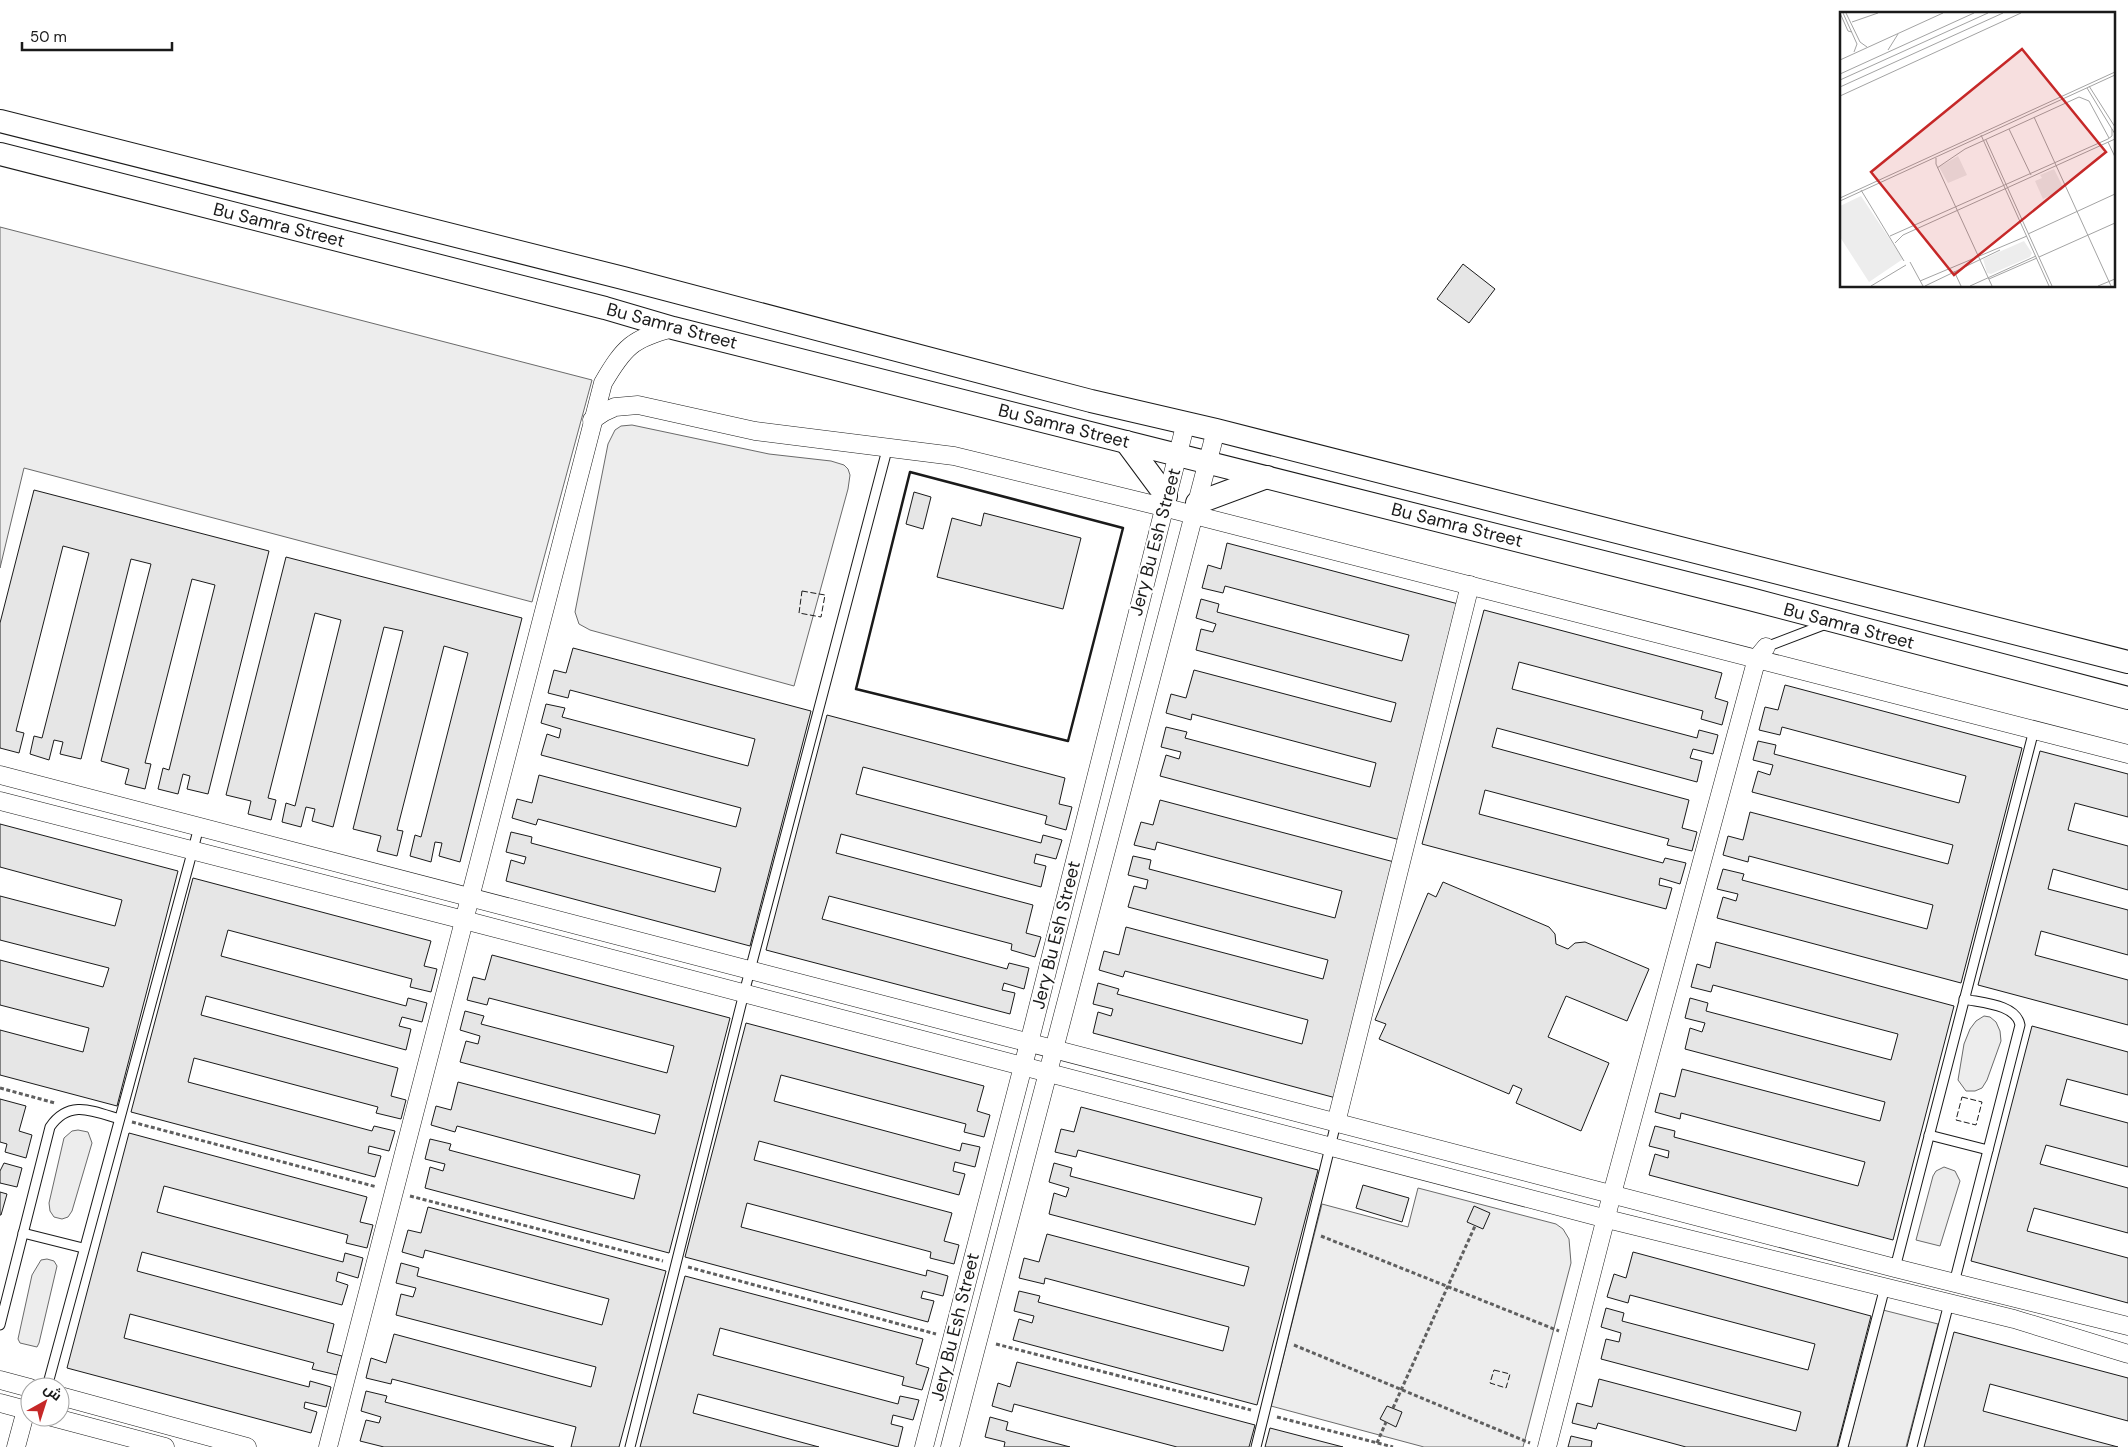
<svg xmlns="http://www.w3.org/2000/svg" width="2128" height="1447" font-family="'DM Sans',Cairo,sans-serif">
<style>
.built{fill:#ededed;stroke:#6a6a6a}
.building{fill:#e6e6e6;stroke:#1a1a1a}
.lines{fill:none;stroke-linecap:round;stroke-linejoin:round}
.service-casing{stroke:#1a1a1a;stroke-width:11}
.minor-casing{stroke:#1a1a1a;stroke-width:19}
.tertiary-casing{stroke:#1a1a1a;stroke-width:24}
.path{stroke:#5f5f5f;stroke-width:3;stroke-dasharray:4 2.5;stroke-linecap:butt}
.service{stroke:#fff;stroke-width:9}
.minor{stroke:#fff;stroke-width:18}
.tertiary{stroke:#fff;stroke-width:22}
.fence{stroke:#1a1a1a;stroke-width:1;stroke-dasharray:6 2.5;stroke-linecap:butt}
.wall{stroke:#1a1a1a;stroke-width:2.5}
.labels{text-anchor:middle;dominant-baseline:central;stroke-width:4;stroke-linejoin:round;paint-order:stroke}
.street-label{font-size:18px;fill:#1a1a1a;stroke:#fff}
.inset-road{fill:none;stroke:#a3a3a3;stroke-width:1}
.view{fill:#c62828;fill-opacity:0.15;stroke:#c62828;stroke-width:2.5}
.inset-edge{fill:none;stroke:#1a1a1a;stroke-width:2.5}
</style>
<rect width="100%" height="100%" fill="#fff"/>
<g class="built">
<polygon points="0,227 592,380 532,602 24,468 0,568"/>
<polygon points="632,425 769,454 831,461 844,465 848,469 850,475 848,489 794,686 590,630 579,624 575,612 608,444 615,430 621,426"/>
<polygon points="1984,1016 1990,1017 1996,1022 2000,1031 2001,1041 1987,1080 1982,1088 1975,1091 1966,1091 1958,1080 1964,1044 1970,1029 1976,1021"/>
<polygon points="78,1130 88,1132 92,1143 72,1211 68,1217 62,1219 54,1217 50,1211 49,1203 64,1138 72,1131"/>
<polygon points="1944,1167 1955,1171 1960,1181 1940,1246 1916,1240 1933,1176 1936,1171"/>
<polygon points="1418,1188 1556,1224 1563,1229 1569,1239 1571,1263 1523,1447 1424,1447 1271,1406 1322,1204 1408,1227"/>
<polygon points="47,1259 54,1261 57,1266 39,1343 37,1347 20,1343 18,1339 32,1275 41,1260"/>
<polygon points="1883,1310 1938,1324 1906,1447 1848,1447"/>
</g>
<g class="building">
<polygon points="1463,264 1495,289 1469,323 1437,299"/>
<polygon points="34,490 269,551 208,794 187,789 190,776 183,774 178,794 158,789 163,768 169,770 215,585 192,579 145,763 151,764 145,789 125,784 129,769 101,761 151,564 131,559 81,759 60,754 63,742 54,740 49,760 30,754 34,736 42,738 89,553 63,546 16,731 24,733 19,753 0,748 0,623"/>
<polygon points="914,492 931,497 923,529 906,524"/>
<polygon points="984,513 1081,538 1063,609 937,577 952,518 981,526"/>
<polygon points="1227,543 1466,606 1404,841 1160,776 1166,755 1179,759 1181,752 1161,747 1166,727 1187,732 1185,738 1370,787 1376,763 1192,714 1191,720 1166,713 1171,694 1186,698 1194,670 1391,722 1396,703 1196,650 1201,629 1213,632 1216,624 1196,618 1201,599 1219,604 1217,612 1402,661 1409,635 1225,586 1223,593 1202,588 1208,565 1221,569"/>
<polygon points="286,557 522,618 460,862 439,856 442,843 435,842 431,862 410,856 415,835 421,837 468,653 444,646 397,830 403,831 397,856 377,851 381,836 353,829 403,631 384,627 333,827 312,821 315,809 306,807 301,827 282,822 286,803 295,806 341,620 315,613 268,798 276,800 271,820 248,814 251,801 226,795"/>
<polygon points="1484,610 1722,673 1715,698 1728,702 1722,725 1701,719 1703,711 1519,662 1512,689 1697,738 1699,730 1718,735 1713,754 1693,749 1690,758 1702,761 1697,782 1497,728 1492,747 1689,800 1682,828 1697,832 1692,851 1667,845 1669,839 1485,790 1479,814 1663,863 1665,858 1686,863 1680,884 1660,878 1659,885 1672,888 1666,909 1422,844"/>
<polygon points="573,648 811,711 750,946 506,881 511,860 524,864 526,857 506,852 511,832 532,837 531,843 715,892 721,868 538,819 536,825 512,818 517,799 532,803 539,775 736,827 741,808 541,755 547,734 559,738 561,729 541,723 546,704 565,708 562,717 748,766 755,739 570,690 568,698 548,693 554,670 566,673"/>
<polygon points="1785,685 2022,748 1961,983 1717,918 1723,897 1736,901 1738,894 1717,889 1723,869 1744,874 1742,880 1927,929 1933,905 1749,856 1748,862 1723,855 1728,836 1743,840 1750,812 1948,864 1953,845 1752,792 1758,771 1770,775 1773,765 1753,760 1758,741 1776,745 1774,754 1959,803 1966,776 1782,727 1780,735 1759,730 1765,707 1778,710"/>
<polygon points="827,715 1065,778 1059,804 1072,807 1066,830 1045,824 1047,816 863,767 856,794 1041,843 1043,835 1062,840 1056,859 1036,854 1034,863 1046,866 1041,887 841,834 836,853 1033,905 1026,933 1041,937 1035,957 1011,950 1012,944 829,896 822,919 1007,969 1009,963 1029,968 1024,989 1004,983 1002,990 1015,993 1010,1014 766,950"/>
<polygon points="2040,751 2128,774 2128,817 2075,803 2068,830 2128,846 2128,890 2053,869 2048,889 2128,910 2128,955 2041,931 2035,955 2128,980 2128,1025 1978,985"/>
<polygon points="1160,800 1398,863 1336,1098 1093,1033 1098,1012 1111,1016 1113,1009 1093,1004 1098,983 1119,989 1117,994 1302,1044 1308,1020 1125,971 1123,977 1099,970 1104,951 1119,955 1126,927 1323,979 1328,960 1128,907 1134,886 1146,889 1148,880 1128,875 1133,856 1151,860 1149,869 1335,918 1342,891 1157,842 1155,850 1134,845 1141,822 1153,825"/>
<polygon points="0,824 178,871 117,1106 0,1075 0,1030 83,1052 89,1028 0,1005 0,960 103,987 109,968 0,940 0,896 115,926 122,900 0,867"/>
<polygon points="193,878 431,941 424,966 437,969 431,992 410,987 412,979 228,930 221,956 406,1006 408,998 427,1003 422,1022 402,1017 399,1026 411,1029 406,1050 206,996 201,1015 398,1068 391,1096 406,1100 401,1119 376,1113 378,1107 194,1058 188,1082 372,1131 374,1126 395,1131 389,1151 369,1146 368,1153 381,1156 375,1177 131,1112"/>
<polygon points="1443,882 1549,927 1555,934 1556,944 1568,949 1575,943 1585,942 1649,969 1627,1021 1566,996 1548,1037 1609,1063 1581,1131 1516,1103 1522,1089 1513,1085 1509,1094 1379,1039 1386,1024 1375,1020 1428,893 1436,897"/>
<polygon points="1716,942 1954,1006 1893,1240 1649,1175 1655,1154 1668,1158 1669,1151 1649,1146 1655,1126 1675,1131 1674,1137 1858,1186 1865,1162 1681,1113 1680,1119 1655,1112 1660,1093 1675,1097 1682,1069 1880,1121 1885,1102 1685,1049 1690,1028 1702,1032 1705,1023 1685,1018 1690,998 1708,1003 1706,1011 1891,1060 1898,1034 1713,985 1711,992 1691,987 1697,964 1710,968"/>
<polygon points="492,955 730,1018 669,1253 425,1188 430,1167 443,1171 445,1164 425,1159 430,1139 451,1144 449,1150 634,1199 640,1175 457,1126 455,1132 431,1125 436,1106 451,1110 458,1082 655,1134 660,1115 460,1062 466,1041 478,1044 480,1036 460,1030 465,1011 484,1016 481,1024 667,1073 674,1046 489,998 487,1005 467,1000 473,977 485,980"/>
<polygon points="746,1023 984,1086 977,1111 990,1115 984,1137 964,1132 966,1124 781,1075 774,1101 960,1151 962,1143 980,1147 975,1167 955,1162 953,1171 965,1174 959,1195 759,1141 754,1160 952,1213 944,1241 959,1245 954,1264 930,1258 931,1252 747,1203 741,1227 926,1276 927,1270 948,1276 943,1296 923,1291 921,1298 934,1301 928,1322 685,1257"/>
<polygon points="2032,1026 2128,1052 2128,1095 2067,1079 2060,1105 2128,1123 2128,1167 2046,1145 2040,1164 2128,1188 2128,1233 2034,1208 2027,1231 2128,1258 2128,1303 1971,1261"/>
<polygon points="0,1099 26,1106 19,1131 32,1135 26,1158 5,1152 7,1144 0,1142"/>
<polygon points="1081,1107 1318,1170 1257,1405 1013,1340 1019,1319 1032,1323 1034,1316 1014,1311 1019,1291 1040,1296 1038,1302 1223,1351 1229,1327 1045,1278 1044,1284 1019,1278 1024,1258 1039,1262 1047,1234 1244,1286 1249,1267 1049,1214 1054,1193 1066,1197 1069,1188 1049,1182 1054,1163 1072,1168 1070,1176 1255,1225 1262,1198 1078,1150 1076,1157 1055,1152 1061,1129 1074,1132"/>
<polygon points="129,1133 367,1197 360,1222 373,1225 367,1248 346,1243 348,1235 164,1186 157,1212 343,1262 345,1253 363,1258 358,1278 338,1272 336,1281 348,1285 342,1305 142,1252 137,1271 334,1324 327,1352 342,1356 337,1375 312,1369 314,1363 130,1314 124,1338 309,1387 310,1381 331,1387 326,1407 305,1402 304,1408 317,1412 311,1433 67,1368"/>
<polygon points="4,1163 22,1168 17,1187 0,1183 0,1171"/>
<polygon points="1363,1185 1409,1198 1402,1222 1356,1208"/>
<polygon points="0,1192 7,1194 1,1215 0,1215"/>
<polygon points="1474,1206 1490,1213 1483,1229 1467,1222"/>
<polygon points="428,1207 666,1271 619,1447 571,1447 576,1427 392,1379 391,1384 366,1378 371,1358 386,1363 394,1334 591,1387 596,1367 396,1315 401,1294 413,1297 416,1288 396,1283 401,1263 419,1268 417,1276 602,1325 609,1299 425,1250 423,1258 402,1252 408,1230 421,1233"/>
<polygon points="1633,1252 1871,1316 1837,1447 1686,1447 1598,1423 1596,1429 1572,1423 1577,1403 1592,1407 1599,1379 1796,1431 1801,1412 1601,1359 1606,1339 1619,1342 1621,1333 1601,1327 1606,1308 1624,1313 1622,1321 1808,1370 1815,1344 1630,1295 1628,1303 1607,1297 1614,1274 1626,1278"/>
<polygon points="685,1276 923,1339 916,1364 929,1368 922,1390 902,1385 904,1377 720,1328 713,1355 898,1404 900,1396 919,1400 913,1420 893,1415 891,1424 903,1427 898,1447 698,1394 693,1413 819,1447 640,1447"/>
<polygon points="1954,1332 2128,1378 2128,1421 1990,1384 1983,1411 2118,1447 1924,1447"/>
<polygon points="1017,1362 1255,1425 1249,1447 1177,1447 1014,1404 1012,1412 992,1406 998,1383 1010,1387"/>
<polygon points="366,1391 387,1396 385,1402 554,1447 384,1447 360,1441 366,1420 379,1423 381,1417 361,1411"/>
<polygon points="1387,1406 1402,1412 1396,1427 1380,1419"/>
<polygon points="990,1417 1008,1422 1006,1430 1070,1447 1004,1447 1005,1442 985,1437"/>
<polygon points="1270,1428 1343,1447 1265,1447"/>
<polygon points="1571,1436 1592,1441 1591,1447 1568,1447"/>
</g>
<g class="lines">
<g class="service-casing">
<g id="service">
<polyline points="1766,647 1826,624"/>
<polyline points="1929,1135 1988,1150"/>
<polyline points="23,1233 83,1248"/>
<polyline points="1895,1268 2034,730"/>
<path d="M 1954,1283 L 2020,1025 C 2016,1004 1982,1003 1964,999"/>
<path d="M 0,1325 L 50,1127 C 69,1099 93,1111 119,1119"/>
<polyline points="47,1387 199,827"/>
<polyline points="630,1447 744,993 888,446"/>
<polyline points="1256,1447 1336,1123"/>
<polyline points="1843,1447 1885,1287"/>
<polyline points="1912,1447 1949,1303"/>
</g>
</g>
<g class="minor-casing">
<g id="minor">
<polyline points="592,420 604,412 615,407 638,405 755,431 954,456 1163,507 2128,754"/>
<polyline points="0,775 1895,1268 2128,1326"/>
<polyline points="0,801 464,920 1607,1219 2014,1319 2128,1354"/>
<polyline points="1336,1123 1470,585"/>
<polyline points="0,1380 30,1388"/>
<polyline points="60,1396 247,1447"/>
<polyline points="0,1403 30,1411"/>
<polyline points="52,1417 165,1447"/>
<polyline points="16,1447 26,1410"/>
<path d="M 328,1447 L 603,383 C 624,347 633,338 673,328"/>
<polyline points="924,1447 1029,1043 1186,422"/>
<polyline points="950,1447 1216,430"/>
<polyline points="1547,1447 1612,1194 1757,658 1766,647"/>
</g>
</g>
<g class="tertiary-casing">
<g id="tertiary">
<polyline points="0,121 623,278 1091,401 1216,430 2128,662"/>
<polyline points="0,154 605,308 673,328 1750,599 2128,698"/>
<polyline points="1126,442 1166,496"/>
<polyline points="1197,503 1267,477"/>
</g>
</g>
<g class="path">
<polyline points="0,1088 55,1103"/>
<polyline points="132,1122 377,1187"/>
<polyline points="410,1196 663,1261"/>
<polyline points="1321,1236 1559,1331"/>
<polyline points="688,1267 936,1334"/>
<polyline points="996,1344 1251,1410"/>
<polyline points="1294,1345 1530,1443"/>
<polyline points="1393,1408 1475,1226"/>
<polyline points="1277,1417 1393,1447"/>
<polyline points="1377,1443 1386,1422"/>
</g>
<use href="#service" class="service"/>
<use href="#minor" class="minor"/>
<use href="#tertiary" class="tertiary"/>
<g class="fence">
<polygon points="802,591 825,595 821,617 799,613"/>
<polygon points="1962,1097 1982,1102 1976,1125 1956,1120"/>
<polygon points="1494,1370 1510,1374 1506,1388 1490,1383"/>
</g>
<polygon class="wall" points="910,472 1123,528 1068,741 856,689"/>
</g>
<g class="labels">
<g class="street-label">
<text transform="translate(279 225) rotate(14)">Bu Samra Street</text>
<text transform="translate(672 326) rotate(15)">Bu Samra Street</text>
<text transform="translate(1064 426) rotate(14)">Bu Samra Street</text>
<text transform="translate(1457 525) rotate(14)">Bu Samra Street</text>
<text transform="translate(1155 542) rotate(-75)">Jery Bu Esh Street</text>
<text transform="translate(1849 626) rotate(15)">Bu Samra Street</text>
<text transform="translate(1056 935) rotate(-76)">Jery Bu Esh Street</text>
<text transform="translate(955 1327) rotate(-76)">Jery Bu Esh Street</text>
</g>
</g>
<g transform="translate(1840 12)">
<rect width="275" height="275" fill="#fff"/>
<path d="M 118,144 L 127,163 L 108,171 L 99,155 ZM 214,157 L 224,177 L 203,187 L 195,169 L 202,166 L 200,163 ZM 21,184 L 63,247 L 29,270 L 0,225 L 0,194 ZM 184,229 L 192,241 L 190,245 L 151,262 L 147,261 L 143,247 Z" fill="#ededed"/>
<path class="inset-road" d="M 0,1 L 8,19 L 12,20M 3,1 L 17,32 L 14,40M 6,1 L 20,30 L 27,35M 12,10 L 38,1M 48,38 L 58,22M 0,48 L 103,1M 0,62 L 134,1M 0,68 L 148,1M 249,74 L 275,115M 0,75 L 163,1M 247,76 L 275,122M 0,84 L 181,1M 194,105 L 271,274M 169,117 L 191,163M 141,123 L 209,274M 146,128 L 212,274M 268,130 L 275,145M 96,146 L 96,152 L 152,274M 97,156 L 125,137 L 239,85 L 249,89 L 269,126M 21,178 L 64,249M 0,186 L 275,60M 0,189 L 275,63M 188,222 L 275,182M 50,224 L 268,127 L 272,124 L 272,117M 55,231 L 63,223 L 275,127M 199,245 L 275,211M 70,250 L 83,274M 114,259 L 121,274M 149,267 L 197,246M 80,269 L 187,224M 31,274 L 66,253M 85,274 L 160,238M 130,274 L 196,244M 258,274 L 275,267"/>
<path class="view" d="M 182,37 L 266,140 L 114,263 L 31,160 Z"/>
<rect width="275" height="275" class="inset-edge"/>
</g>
<g transform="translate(45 1402) rotate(39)"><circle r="24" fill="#ffffff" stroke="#a3a3a3"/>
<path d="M0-4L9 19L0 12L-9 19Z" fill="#c62828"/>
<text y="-8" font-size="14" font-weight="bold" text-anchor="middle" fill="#1a1a1a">ش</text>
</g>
<path d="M22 42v8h150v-8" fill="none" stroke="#1a1a1a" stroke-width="2.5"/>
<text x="30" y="42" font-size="15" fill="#1a1a1a" stroke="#ffffff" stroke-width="4" paint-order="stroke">50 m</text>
</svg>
